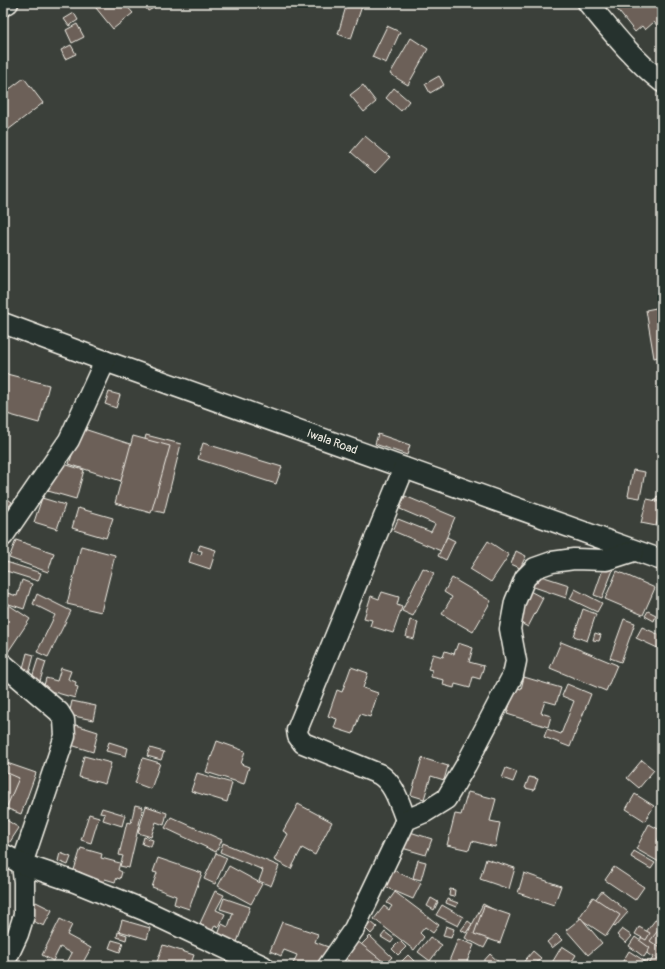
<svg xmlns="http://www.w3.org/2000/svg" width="665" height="969" font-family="Pangolin,sans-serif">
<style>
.building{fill:#6c6059;stroke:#f4f1e8}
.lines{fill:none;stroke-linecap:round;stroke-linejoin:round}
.minor-casing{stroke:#f4f1e8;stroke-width:23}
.minor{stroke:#26332d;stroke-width:20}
.labels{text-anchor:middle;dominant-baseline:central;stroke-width:4;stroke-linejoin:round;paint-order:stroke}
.street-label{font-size:12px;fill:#f4f1e8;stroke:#26332d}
</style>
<rect width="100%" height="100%" fill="#3b403a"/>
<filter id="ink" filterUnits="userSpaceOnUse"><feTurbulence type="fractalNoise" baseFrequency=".025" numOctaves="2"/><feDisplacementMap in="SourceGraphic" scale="8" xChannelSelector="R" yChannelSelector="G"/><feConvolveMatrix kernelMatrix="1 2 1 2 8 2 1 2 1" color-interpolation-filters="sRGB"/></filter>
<g filter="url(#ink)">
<g class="building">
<polygon points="92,3 124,3 133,13 113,29"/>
<polygon points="143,3 163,3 148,11"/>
<polygon points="347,3 363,3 351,39 338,34"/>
<polygon points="612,3 662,3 662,8 658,11 662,17 662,25 659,28 654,22 645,30 642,26 635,32"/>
<polygon points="74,13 78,20 69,26 64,19"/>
<polygon points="77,24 84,37 72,43 66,30"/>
<polygon points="387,26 400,32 386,63 372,57"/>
<polygon points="411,38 428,49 408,85 390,74"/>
<polygon points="71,45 76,54 65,59 61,50"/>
<polygon points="439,76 444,85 430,93 425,84"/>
<polygon points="24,78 43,103 8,130 3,124 3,94"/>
<polygon points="363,85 376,102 364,112 350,95"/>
<polygon points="394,88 409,101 401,111 386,98"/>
<polygon points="365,136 390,157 375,173 351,152"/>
<polygon points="661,307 662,356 654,358 646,310"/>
<polygon points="3,373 49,385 39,423 3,413"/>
<polygon points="109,392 120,395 116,408 105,404"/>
<polygon points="81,428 133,445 121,481 69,464"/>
<polygon points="378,434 410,445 407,455 375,444"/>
<polygon points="146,435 181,444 164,513 129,504"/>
<polygon points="133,436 170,446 151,513 115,503"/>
<polygon points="203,443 282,467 276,484 198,459"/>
<polygon points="57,462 84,470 76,499 48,491"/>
<polygon points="633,470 645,472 640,498 628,496"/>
<polygon points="3,496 12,502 3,515"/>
<polygon points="405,496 455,517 441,551 393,531 398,519 431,532 435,524 400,509"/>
<polygon points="657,496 662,498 662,525 649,521"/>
<polygon points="42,498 65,505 57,529 34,522"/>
<polygon points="647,499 662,502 656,526 641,523"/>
<polygon points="78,508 113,518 106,538 72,528"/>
<polygon points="447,537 455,541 446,560 438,556"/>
<polygon points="16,540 54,553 48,572 9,558"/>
<polygon points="488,541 509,555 491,582 470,569"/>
<polygon points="200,545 216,550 210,569 189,562 192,552 201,555 202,551 198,550"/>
<polygon points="81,546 115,555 101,612 67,604"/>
<polygon points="516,551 526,556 520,568 511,564"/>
<polygon points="3,561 41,573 38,581 3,570"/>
<polygon points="604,566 613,570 602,598 594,595"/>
<polygon points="423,568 434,573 413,616 402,611"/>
<polygon points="617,571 655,588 643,615 605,599"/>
<polygon points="535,574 569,585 566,598 531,586"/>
<polygon points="452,578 491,601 473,632 442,614 452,597 444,592"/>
<polygon points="22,580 32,584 24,609 3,602 4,592 17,596"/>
<polygon points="575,589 602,603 597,612 570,599"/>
<polygon points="528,590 543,598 528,627 513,619"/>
<polygon points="382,592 399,597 397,605 402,607 393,633 370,626 372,620 364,618 371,596 379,599"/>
<polygon points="37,594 71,611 48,657 37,652 55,615 33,604"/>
<polygon points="3,601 30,619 8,652 3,648"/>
<polygon points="583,609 596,614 587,641 574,636"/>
<polygon points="648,611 656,615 654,621 645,616"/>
<polygon points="624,619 635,623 621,662 610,658"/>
<polygon points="410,620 418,622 414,639 406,637"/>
<polygon points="642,627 662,636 662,650 636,638"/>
<polygon points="595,633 601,635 599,641 593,640"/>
<polygon points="561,642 617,665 606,691 550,668"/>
<polygon points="458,643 473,648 469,662 484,666 480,679 473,677 470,688 455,684 454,688 443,685 444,680 431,677 432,670 428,669 433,654 443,657 445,651 454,654"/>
<polygon points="27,653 34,655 29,674 22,672"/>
<polygon points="38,659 46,662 39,684 31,681"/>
<polygon points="351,667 368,673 363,688 378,693 370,717 360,714 353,734 334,728 337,719 328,716 337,690 342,692"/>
<polygon points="61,668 71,671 68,679 76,682 75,686 78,687 75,698 43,689 46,678 57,681"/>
<polygon points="524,677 561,688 556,704 545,701 541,713 551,716 548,727 507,714 515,687 521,689"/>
<polygon points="567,684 591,694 570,747 544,737 547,729 561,734 574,701 562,696"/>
<polygon points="72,701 96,706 93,720 69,715"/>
<polygon points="76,725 98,732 93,752 71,745"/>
<polygon points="217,741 245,751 241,764 249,767 244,784 206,772"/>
<polygon points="109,742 128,748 126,756 106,751"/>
<polygon points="150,748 164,752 161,760 147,756"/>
<polygon points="84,756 111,763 105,784 79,777"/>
<polygon points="143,758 160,763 151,789 135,783"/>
<polygon points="422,758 448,766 444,780 431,776 424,799 411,795"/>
<polygon points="642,760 654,770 639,788 627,778"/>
<polygon points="7,763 36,773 21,814 3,807 3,774"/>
<polygon points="506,768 517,772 513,782 502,778"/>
<polygon points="3,771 19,778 5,811 3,811"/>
<polygon points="197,773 232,783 227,802 191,791"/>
<polygon points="529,777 538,779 534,790 525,788"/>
<polygon points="468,792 496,799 490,821 500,823 495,847 472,841 469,850 447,845 455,814 461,815"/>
<polygon points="635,794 654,806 645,821 626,809"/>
<polygon points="298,804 332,822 315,855 302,848 291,869 274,860 288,834 283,831"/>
<polygon points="135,805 143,807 129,868 120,866 123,856 119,855 127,822 131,823"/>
<polygon points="146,806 167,813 164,825 156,822 151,837 138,833"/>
<polygon points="102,808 125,815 122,826 103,820 105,814 100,813"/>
<polygon points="89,814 99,817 91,843 81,840"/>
<polygon points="171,817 222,840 216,852 165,828"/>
<polygon points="5,819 19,828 4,851 3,822"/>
<polygon points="649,824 662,831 657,842 662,845 662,856 659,862 636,849"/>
<polygon points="407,831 432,839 426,855 402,848"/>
<polygon points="144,837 153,840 151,847 142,844"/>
<polygon points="223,843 279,866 271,886 259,881 263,870 220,852"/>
<polygon points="81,848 102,854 101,858 120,863 118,870 122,872 120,879 117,878 115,882 105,879 103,884 80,877 82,873 74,870"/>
<polygon points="634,851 655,863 651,869 631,857"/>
<polygon points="60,853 71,857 68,865 58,861"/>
<polygon points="216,853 227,858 215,884 204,879"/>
<polygon points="158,858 202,873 189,909 174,904 176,896 152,887 157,873 153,872"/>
<polygon points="486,859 515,868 509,889 480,879"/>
<polygon points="418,860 426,862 421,880 413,878"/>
<polygon points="229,866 262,884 251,904 218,886"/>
<polygon points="614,867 644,887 635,900 605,880"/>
<polygon points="393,870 421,883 413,899 385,887"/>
<polygon points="524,873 561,886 554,905 518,893"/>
<polygon points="450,889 455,890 454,897 449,896"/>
<polygon points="215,891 224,895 216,910 225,914 219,927 215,925 209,938 196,932"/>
<polygon points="602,891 628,912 615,927 590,906"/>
<polygon points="395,892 439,925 433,933 425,927 420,933 424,937 414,950 374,919 384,906 389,910 392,906 387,903"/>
<polygon points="593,897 620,915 606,936 579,918"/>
<polygon points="224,898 250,907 237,942 218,935 222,924 228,927 233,913 220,909"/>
<polygon points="431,898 438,902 434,910 427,906"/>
<polygon points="447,899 458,903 456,907 446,903"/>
<polygon points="36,902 52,910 44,926 28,919"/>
<polygon points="483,904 502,914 484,948 465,938"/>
<polygon points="442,905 463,917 458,926 436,915"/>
<polygon points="484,906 510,915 500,943 474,934"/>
<polygon points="662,911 662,960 660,963 636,945"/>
<polygon points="581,918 602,943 588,955 566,930"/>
<polygon points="60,919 72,925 67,935 91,948 81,966 65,966 72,953 60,947 53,961 42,955"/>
<polygon points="122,920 150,928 147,939 119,931"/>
<polygon points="468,921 472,924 466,933 461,930"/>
<polygon points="282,922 318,934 315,942 331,948 324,966 292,966 297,955 284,950 281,956 270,951"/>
<polygon points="371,922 377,927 371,934 366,929"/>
<polygon points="662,925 662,949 650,941"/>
<polygon points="446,926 454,929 451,938 443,936"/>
<polygon points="639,927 650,933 646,940 635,934"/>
<polygon points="622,929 632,936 626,943 617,935"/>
<polygon points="118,932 127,935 126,940 117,937"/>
<polygon points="385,932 394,939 391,943 381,937"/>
<polygon points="556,934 562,940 552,948 547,942"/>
<polygon points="370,936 392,957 384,966 372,966 356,950"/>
<polygon points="430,937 442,945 430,961 418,952"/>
<polygon points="635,937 650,948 644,957 629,946"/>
<polygon points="458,939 474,945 465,966 447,966"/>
<polygon points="112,940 123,943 120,952 109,948"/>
<polygon points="356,940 385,963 382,966 356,966 343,956"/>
<polygon points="400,941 406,947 398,955 392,949"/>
<polygon points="163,945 194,955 190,966 156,965"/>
<polygon points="562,946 576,955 569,966 550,966"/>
<polygon points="533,951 541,958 534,966 520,966"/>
<polygon points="629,951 646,962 643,966 620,966"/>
<polygon points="490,954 503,966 479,966"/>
<polygon points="408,955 419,966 397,966"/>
<polygon points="654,956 662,961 662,966 648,966"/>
<polygon points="645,960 655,966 641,966"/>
</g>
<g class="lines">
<g class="minor-casing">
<g id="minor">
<path d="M 588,3 C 611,31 633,59 662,82"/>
<polyline points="3,6 8,3"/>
<polyline points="3,323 105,361 662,560"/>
<path d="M 404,468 L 297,730 L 298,736 L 303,743 L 379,774 C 395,784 399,803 406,820"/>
<polyline points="3,536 69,440 105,361"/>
<polyline points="3,664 59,712 64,720 65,736 22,864 24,882 24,915 18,934 3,966"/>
<polyline points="3,854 22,864 75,882 144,910 263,966"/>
<polyline points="328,966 354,929 406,820 425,812 446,799 466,765 513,675 516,661 510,629 515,602 525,578 535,568 552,562 574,559 606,560 634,551"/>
</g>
</g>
<use href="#minor" class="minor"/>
</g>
</g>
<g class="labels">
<g class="street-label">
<text transform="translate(332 442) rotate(20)">Iwala Road</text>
</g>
</g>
<rect width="665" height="969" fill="none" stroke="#26332d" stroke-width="16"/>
<rect x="8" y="8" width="649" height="953" fill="none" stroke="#f4f1e8" stroke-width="1.5" filter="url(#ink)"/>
</svg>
